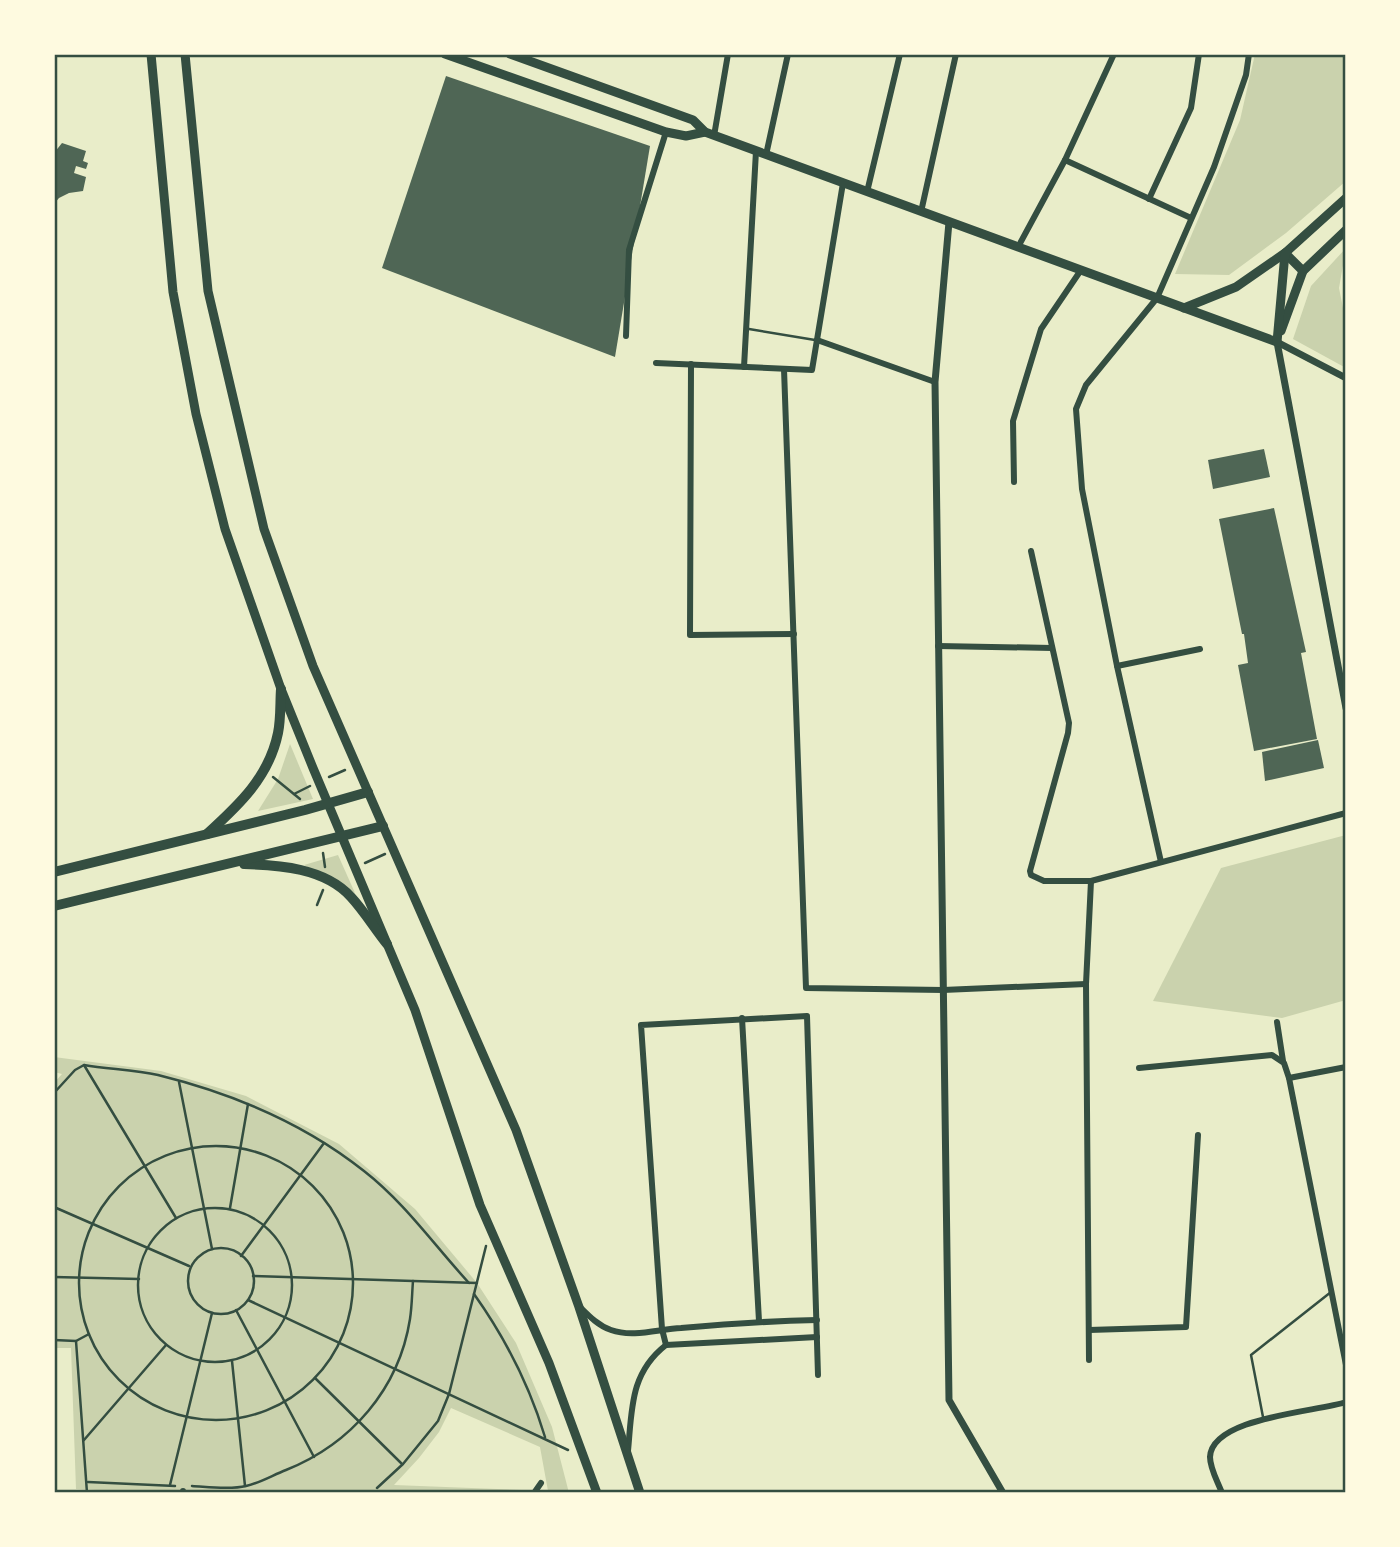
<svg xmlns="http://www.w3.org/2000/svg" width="1400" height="1547" font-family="'Sofia Sans Condensed',sans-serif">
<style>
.green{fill:#cad2ad;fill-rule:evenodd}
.building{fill:#4f6655}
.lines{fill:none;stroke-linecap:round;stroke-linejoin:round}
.path{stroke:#344e41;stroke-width:2.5}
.service{stroke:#344e41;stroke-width:2.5}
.minor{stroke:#344e41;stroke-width:6}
.tertiary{stroke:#344e41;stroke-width:7}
.secondary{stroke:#344e41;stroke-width:9}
.primary{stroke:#344e41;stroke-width:10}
.neatline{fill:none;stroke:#344e41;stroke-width:2.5}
</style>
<rect width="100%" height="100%" fill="#e9edc9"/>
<g class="green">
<polygon points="1255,54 1346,54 1346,181 1286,233 1229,275 1175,274 1240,120"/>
<polygon points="1346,248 1339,288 1346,323 1346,368 1293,339 1311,286"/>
<polygon points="290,744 313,799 258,811 278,779"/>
<polygon points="1346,835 1346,1000 1282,1018 1153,1001 1221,868"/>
<polygon points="338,855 355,893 304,865"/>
<path d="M 54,1057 L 161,1071 L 246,1096 L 339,1144 L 415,1209 L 477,1283 L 516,1343 L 552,1427 L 569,1493 L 159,1493 L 76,1489 L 71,1348 L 54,1348 L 54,1083 L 62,1074 L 54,1072 ZM 451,1408 L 540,1447 L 548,1491 L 394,1485 L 419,1458 L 439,1432 Z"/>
</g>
<g class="building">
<polygon points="446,76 650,146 615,357 382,268"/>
<polygon points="62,143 86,151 83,161 88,163 86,169 76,166 74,173 86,177 83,191 69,193 59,198 54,204 54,153"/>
<polygon points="1264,449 1270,477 1213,489 1208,460"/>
<polygon points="1274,508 1306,652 1301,653 1317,739 1254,751 1238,665 1248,663 1244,634 1242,634 1219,519"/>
<polygon points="1318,740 1324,768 1265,781 1262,752"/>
</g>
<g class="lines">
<g class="path">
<polyline points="273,777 300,799"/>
<polyline points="329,777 345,770"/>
<polyline points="294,794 310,786"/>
<polyline points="323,853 325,867"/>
<polyline points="365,863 385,854"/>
<polyline points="317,905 323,890"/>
<polyline points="84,1065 176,1218"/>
<polyline points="179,1082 212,1249"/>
<path d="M 54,1093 L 75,1070 L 84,1065 C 108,1069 134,1070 158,1075 C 231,1093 305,1124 364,1171 C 405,1203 434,1245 469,1283"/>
<circle cx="216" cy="1283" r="137"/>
<polyline points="54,1207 189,1266"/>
<polyline points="230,1208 248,1104"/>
<circle cx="215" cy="1285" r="77"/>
<circle cx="221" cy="1281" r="33"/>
<polyline points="241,1256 324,1143"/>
<polyline points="253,1276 477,1283"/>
<polyline points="54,1277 139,1279"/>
<path d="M 474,1294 C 506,1339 529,1384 545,1437"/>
<polyline points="248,1300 568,1450"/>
<polyline points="236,1310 314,1457"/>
<polyline points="54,1340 76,1341 87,1493"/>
<polyline points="76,1341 89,1334"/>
<polyline points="232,1361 245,1486"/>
<polyline points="315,1378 402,1464"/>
<polyline points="84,1440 166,1345"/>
<polyline points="88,1482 175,1486"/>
<polyline points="170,1485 212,1313"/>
<path d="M 192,1486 C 209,1487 230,1490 246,1486 C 260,1483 273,1475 286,1470 C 351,1444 399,1389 410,1319 C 412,1306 412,1293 413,1281"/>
<polyline points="377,1488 403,1464 438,1421 449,1394 486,1246"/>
</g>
<g class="service">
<polyline points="749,329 815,340"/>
<polyline points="1263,1417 1251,1355 1331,1292"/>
</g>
<g class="minor">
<polyline points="714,136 728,54"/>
<polyline points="766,155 788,54"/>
<polyline points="1065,160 1191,218"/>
<polyline points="867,192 900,54"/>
<polyline points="1149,199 1191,108 1199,54"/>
<polyline points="921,212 956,54"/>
<polyline points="1018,247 1065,160 1114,54"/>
<polyline points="626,336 629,250 666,132"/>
<polyline points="817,340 935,382"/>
<polyline points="656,363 812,370 843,183"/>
<polyline points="691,364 690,635 794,634"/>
<polyline points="744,367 756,151"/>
<polyline points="784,369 806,988 943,990 1086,984"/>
<polyline points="1014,482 1013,421 1041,329 1081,270"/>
<polyline points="1031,551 1069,723 1068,733 1030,871 1031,875 1044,881 1091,881 1346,813"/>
<polyline points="938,646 1052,648"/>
<polyline points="1117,666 1200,649"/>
<polyline points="1161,862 1117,666 1082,489 1076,409 1086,385 1157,298 1214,167 1246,75 1249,54"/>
<polyline points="742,1018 759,1321"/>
<polyline points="1277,1022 1283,1061"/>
<polyline points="1139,1068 1272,1055 1284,1063 1289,1078 1346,1365"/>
<polyline points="1289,1078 1346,1067"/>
<path d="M 581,1308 C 590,1317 599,1326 611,1330 C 633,1338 659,1329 681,1328 C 726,1324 771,1321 817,1320"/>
<polyline points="1089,1330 1186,1327 1198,1135"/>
<polyline points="666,1345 662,1329 641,1025 807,1016 818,1375"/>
<polyline points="1089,1360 1086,984 1091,881"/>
<path d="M 628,1451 C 632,1409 630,1373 666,1345 L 817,1337"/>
<polyline points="183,1493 183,1491"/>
<polyline points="534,1493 541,1483"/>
<path d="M 1222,1493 C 1218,1482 1210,1469 1210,1457 C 1212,1417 1316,1412 1346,1402"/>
</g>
<g class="tertiary">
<polyline points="949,222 935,382 949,1400 1003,1493"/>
<polyline points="1277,342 1346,708"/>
<polyline points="1277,342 1346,378"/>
</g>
<g class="secondary">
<polyline points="151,54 173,292 196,414 225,529 281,689 313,768 415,1010 480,1205 549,1363 597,1493"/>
<polyline points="185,54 208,291 264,529 313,666 516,1130 579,1307 640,1493"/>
<polyline points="445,54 666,132 686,136 705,132"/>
<polyline points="510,54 693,120 705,132 1277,342"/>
<polyline points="1184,308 1236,287 1285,253 1303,271"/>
<polyline points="1281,331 1303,271 1346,230"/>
<polyline points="1277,342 1285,253 1346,198"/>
</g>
<g class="primary">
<path d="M 207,834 C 239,805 269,777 278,733 C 281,719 280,703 281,689"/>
<path d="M 244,864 C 279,865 325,868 351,897 C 364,911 375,929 387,944"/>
<polyline points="54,872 305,810 368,792"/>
<polyline points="54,906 383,826"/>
</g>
</g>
<rect width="1400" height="1547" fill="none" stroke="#fefae0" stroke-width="112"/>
<rect x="56" y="56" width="1288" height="1435" class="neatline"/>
</svg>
